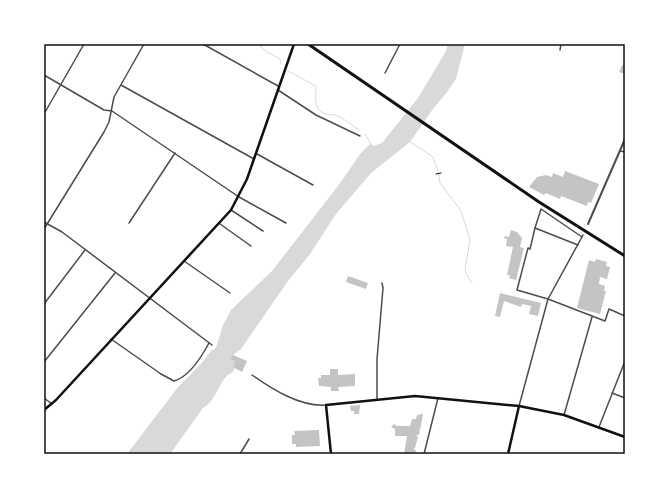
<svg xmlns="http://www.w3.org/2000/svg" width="669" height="498" font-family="'Public Sans',sans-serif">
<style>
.water{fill:#d9d9d9}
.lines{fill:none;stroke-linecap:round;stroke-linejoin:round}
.stream{stroke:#d9d9d9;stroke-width:1}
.building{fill:#c4c4c4}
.path{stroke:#111;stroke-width:1}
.pedestrian{stroke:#4c4c4c;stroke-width:1.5}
.minor{stroke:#4c4c4c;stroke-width:1.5}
.tertiary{stroke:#4c4c4c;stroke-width:2}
.secondary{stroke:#111;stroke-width:2.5}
.primary{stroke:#111;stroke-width:2.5}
.trunk{stroke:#111;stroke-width:3}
.neatline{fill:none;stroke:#111;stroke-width:1.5}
</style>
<rect width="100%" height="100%" fill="#fff"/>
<path class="water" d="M 448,44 L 465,44 L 456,79 L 447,92 L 433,109 L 410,142 L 371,173 L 336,214 L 310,254 L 288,281 L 241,349 L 233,355 L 231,359 L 235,361 L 233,367 L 235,368 L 233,372 C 219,377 218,400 203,408 L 170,454 L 127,454 L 178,387 L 200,365 L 211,351 L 216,348 L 223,325 L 231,310 L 272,271 L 341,182 L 360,154 L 371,143 L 373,146 L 382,143 L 418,98 L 446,51 Z"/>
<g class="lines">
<g class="stream">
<polyline points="258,44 267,52 280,59 281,64"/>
<path d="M 288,71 L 316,86 C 316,96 313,110 325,114 C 329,115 333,114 338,116 C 345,119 352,126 359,130"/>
<polyline points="365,134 371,144"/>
<polyline points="410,142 433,157 438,171 440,183 461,211 470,240 465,269 466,274 472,283"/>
</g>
</g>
<g class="building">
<polygon points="622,65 625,66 625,74 619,72"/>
<polygon points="565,171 599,184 591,203 588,202 587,206 561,196 560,199 546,193 544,195 529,187 537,177 546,175 552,177 553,173 563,177"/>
<polygon points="511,230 517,232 522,238 520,247 524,248 516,280 509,278 510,275 507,275 513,247 506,246 507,239 504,238 505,236 509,237"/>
<polygon points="596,259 607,262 606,266 610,267 607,279 600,277 599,284 605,286 604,291 606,291 600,314 577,308 589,260 595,262"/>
<polygon points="348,276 368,283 366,289 346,282"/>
<polygon points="500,293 541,303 538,316 529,314 531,306 522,304 521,307 504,301 500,317 495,316"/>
<polygon points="233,355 247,361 242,372 233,367 235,361 230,359"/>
<polygon points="330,369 338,369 338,375 355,374 355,386 338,387 339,391 331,391 331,387 319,386 318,378 321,378 321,375 330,375"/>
<polygon points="360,405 359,414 354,414 354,411 351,411 350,406"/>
<polygon points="423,414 420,430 418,429 420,431 419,435 416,435 418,437 415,448 413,449 416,450 415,454 404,454 407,436 395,436 395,429 391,427 394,424 397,426 410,426 412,419 416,419 417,415"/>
<polygon points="319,430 320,446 296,447 296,444 292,444 292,435 295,435 294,431"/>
</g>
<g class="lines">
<polyline class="path" points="436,174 441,173"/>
<g class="pedestrian">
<polyline points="535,228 530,249 528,248 517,290 548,299 605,321 609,309 625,316"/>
<polyline points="578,245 535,228 541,209 582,237"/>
<polyline points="519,406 548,299 583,235"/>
</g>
<g class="minor">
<polyline points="203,44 278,86"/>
<polyline points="560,50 561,44"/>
<polyline points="385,73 400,44"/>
<polyline points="44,75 104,110 112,111 239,197 286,223"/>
<polyline points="121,85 254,159"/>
<polyline points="278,90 316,115 360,136"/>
<polyline points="44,114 84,44"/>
<polyline points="620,151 625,152"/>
<polyline points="257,154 313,185"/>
<polyline points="231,210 263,231"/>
<polyline points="44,222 62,232 212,345"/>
<polyline points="129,223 175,153"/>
<polyline points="220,224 251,246"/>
<polyline points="44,229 104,132 109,122 114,97 144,44"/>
<polyline points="184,261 230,293"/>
<polyline points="44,304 85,250"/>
<path d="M 111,339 L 161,374 L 174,381 C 189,377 202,356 209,343"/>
<polyline points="44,362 115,273"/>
<path d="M 252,375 C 272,389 300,407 326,405"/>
<polyline points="612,393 625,398"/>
<polyline points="44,398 52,404"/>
<polyline points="377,400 377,359 383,288 382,283"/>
<polyline points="564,415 592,317"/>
<polyline points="599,427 625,361"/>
<polyline points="240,454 249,439"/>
<polyline points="424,454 438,398"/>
</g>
<polyline class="tertiary" points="588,224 625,139"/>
<g class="secondary">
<polyline points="44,410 56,400 231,210 247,179 294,44"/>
<polyline points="331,454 326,405 415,396 519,406"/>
</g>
<polyline class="primary" points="508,454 519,406 564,415 625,437"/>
<polyline class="trunk" points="308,44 539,202 625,256"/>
</g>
<rect width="669" height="498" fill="none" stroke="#ffffff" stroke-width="90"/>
<rect x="45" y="45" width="579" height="408" class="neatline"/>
</svg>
